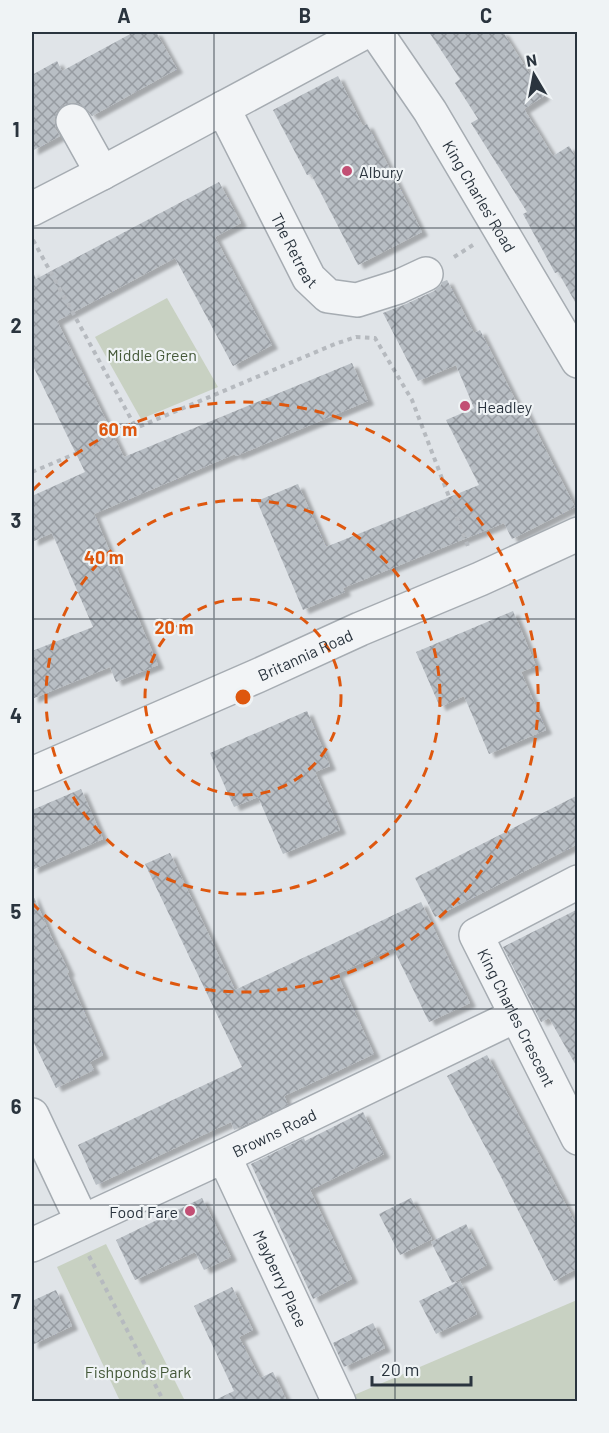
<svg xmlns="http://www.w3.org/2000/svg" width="609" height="1433" font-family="Barlow,sans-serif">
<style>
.park{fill:#c8d1c2}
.building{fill:url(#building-cross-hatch);filter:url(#shadow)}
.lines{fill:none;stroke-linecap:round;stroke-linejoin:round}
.minor-casing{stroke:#a6acb2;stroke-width:36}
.path{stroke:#b6babf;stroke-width:4;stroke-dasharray:4.5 4.5;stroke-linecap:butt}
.minor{stroke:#f2f4f6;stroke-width:33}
.grid{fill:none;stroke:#2a343e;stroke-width:1.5;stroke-opacity:0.55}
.ring{fill:none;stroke:#de570e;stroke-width:3;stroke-dasharray:10 8}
.poi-dot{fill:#c24f74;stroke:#eff3f5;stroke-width:2}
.labels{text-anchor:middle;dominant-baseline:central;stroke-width:4.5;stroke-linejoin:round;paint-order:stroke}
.poi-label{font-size:16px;fill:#2a343e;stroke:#eff3f5;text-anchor:start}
.street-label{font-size:16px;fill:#2a343e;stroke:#eff3f5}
.park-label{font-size:16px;fill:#445838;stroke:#eff3f5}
.centre{fill:#de570e;stroke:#eff3f5;stroke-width:3}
.ring-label{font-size:18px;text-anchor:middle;font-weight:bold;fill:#de570e;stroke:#eff3f5;stroke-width:4.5;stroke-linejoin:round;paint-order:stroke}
.neatline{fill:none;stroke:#2a343e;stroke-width:2}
.grid-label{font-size:20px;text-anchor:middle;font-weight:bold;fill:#2a343e}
</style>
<defs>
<pattern id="building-cross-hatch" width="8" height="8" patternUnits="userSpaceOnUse" patternTransform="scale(1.5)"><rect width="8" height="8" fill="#b8bec4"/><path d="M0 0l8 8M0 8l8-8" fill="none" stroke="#969ba1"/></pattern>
<filter id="shadow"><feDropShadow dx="6" dy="4" stdDeviation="1.5" flood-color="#0004"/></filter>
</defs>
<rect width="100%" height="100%" fill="#e0e4e8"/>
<g class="park">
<polygon points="167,298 218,387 141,419 95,337"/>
<polygon points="106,1244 185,1401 120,1401 57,1267"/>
<polygon points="577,1300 577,1401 340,1401"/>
</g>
<g class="building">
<polygon points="134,32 156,32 177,69 92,116 82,105 73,102 63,105 57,111 54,120 56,130 60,136 32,151 32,75 57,61 62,71"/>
<polygon points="429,32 503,32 544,96 524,109 553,156 569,146 578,160 578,307 558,272 555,273 523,214 527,212 471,123 478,119 455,83 460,79"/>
<polygon points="338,76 363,126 367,124 422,232 358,265 311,174 307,175 273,110"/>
<polygon points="219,182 241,223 215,237 272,345 233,366 175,258 57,321 124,457 352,363 368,401 236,456 235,454 94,514 158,665 116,682 110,667 32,699 32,651 93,627 52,533 32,542 32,496 85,472 32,364 32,270 36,279"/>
<polygon points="447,280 474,333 480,330 518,405 522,403 575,507 512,539 504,523 343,588 345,592 303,610 257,501 298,484 326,547 479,485 446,420 474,408 456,365 418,381 383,313 406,304 434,291 441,285 442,282"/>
<polygon points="513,611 536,666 521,672 546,730 489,754 464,696 440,707 416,652"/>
<polygon points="307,711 330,766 315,772 340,830 283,854 258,797 234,807 210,753"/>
<polygon points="81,789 103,839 32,870 32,810"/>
<polygon points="578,795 578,844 435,917 415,878"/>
<polygon points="170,853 235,990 421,902 470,1003 429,1022 393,948 337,974 374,1054 284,1096 288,1105 234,1130 231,1122 96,1185 78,1145 242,1067 145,864"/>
<polygon points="32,893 55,945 56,945 69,972 67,973 103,1055 90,1062 94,1070 56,1088 32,1039"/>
<polygon points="578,909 578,1069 549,1018 541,1022 503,947"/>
<polygon points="487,1055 578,1228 578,1268 554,1281 496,1167 447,1076"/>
<polygon points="363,1112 384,1154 310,1190 352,1279 313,1299 251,1164 304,1138 305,1141"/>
<polygon points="202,1198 231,1257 204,1270 195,1252 135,1280 116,1240"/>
<polygon points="411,1198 432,1239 400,1255 379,1214"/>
<polygon points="466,1224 487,1265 452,1283 431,1242"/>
<polygon points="460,1281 477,1314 436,1334 419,1301"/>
<polygon points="232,1287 253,1330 239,1337 260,1378 273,1372 287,1401 213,1401 234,1391 194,1306"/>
<polygon points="56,1290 72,1326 32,1345 32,1301"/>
<polygon points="373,1323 385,1348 344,1367 333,1343"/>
</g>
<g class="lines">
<g class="minor-casing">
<g id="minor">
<path id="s1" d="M 376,32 L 430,111 L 578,361"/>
<path id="s2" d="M 223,108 L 309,278 L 328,296 L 357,300 L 398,287 L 426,274"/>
<polyline points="73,121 102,173"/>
<polyline points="32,209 102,173 365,32"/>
<path id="s3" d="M 32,774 L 257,676 L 360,629 L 480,579 L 578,534"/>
<path id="s4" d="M 578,882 L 476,935 L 578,1138"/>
<polyline points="32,1115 82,1221"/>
<path id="s5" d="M 224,1156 L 339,1402"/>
<path id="s6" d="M 32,1245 L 224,1156 L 515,1016"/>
</g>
</g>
<g class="path">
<polyline points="33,240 136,428"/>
<polyline points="454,257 473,245"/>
<polyline points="32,472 335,344 356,337 375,338 412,400 469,549"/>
<polyline points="89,1256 162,1398 160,1402"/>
</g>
<use href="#minor" class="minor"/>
</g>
<path class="grid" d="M 214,32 L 214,1402M 395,32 L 395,1402M 32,228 L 578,228M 32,424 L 578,424M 32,619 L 578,619M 32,814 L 578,814M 32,1009 L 578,1009M 32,1205 L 578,1205"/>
<g class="ring">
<circle cx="243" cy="697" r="98"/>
<circle cx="243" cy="697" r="197"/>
<path d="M33 490A295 295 0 1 1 33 904"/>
</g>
<g class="poi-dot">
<circle cx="347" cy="171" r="6"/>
<circle cx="465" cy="406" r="6"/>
<circle cx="190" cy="1211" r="6"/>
</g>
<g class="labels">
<g class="poi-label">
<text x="359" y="171">Albury</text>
<text x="477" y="406">Headley</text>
<text x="178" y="1211" text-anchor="end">Food Fare</text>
</g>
<g class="street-label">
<text stroke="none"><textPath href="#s1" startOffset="194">King Charles' Road</textPath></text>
<text stroke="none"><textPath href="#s2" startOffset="159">The Retreat</textPath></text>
<text stroke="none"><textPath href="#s3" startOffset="298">Britannia Road</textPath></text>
<text stroke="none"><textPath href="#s4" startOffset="207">King Charles Crescent</textPath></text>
<text stroke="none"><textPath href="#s6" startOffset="267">Browns Road</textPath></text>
<text stroke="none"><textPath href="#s5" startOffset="135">Mayberry Place</textPath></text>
</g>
<g class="park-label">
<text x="152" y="354">Middle Green</text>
<text x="138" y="1371">Fishponds Park</text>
</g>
</g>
<circle cx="243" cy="697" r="9" class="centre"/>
<g class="ring-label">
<text x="118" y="436">60 m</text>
<text x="104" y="564">40 m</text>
<text x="174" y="634">20 m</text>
</g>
<rect width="609" height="1433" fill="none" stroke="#eff3f5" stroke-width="66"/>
<g transform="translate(534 75) rotate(350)" stroke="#eff3f5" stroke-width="4.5" paint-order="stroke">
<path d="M0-4.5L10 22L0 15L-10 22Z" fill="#2a343e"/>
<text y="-9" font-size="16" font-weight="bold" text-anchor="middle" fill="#2a343e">N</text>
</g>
<path d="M372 1376v9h99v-9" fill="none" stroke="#2a343e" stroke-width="3"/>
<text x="381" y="1376" font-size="18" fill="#2a343e" stroke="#eff3f5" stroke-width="4.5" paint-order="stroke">20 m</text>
<rect x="33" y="33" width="543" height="1367" class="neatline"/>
<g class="grid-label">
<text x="124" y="23">A</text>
<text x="305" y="23">B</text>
<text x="486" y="23">C</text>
<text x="16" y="137">1</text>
<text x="16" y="333">2</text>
<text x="16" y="528">3</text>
<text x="16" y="723">4</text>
<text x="16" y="919">5</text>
<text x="16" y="1114">6</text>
<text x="16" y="1309">7</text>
</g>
</svg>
